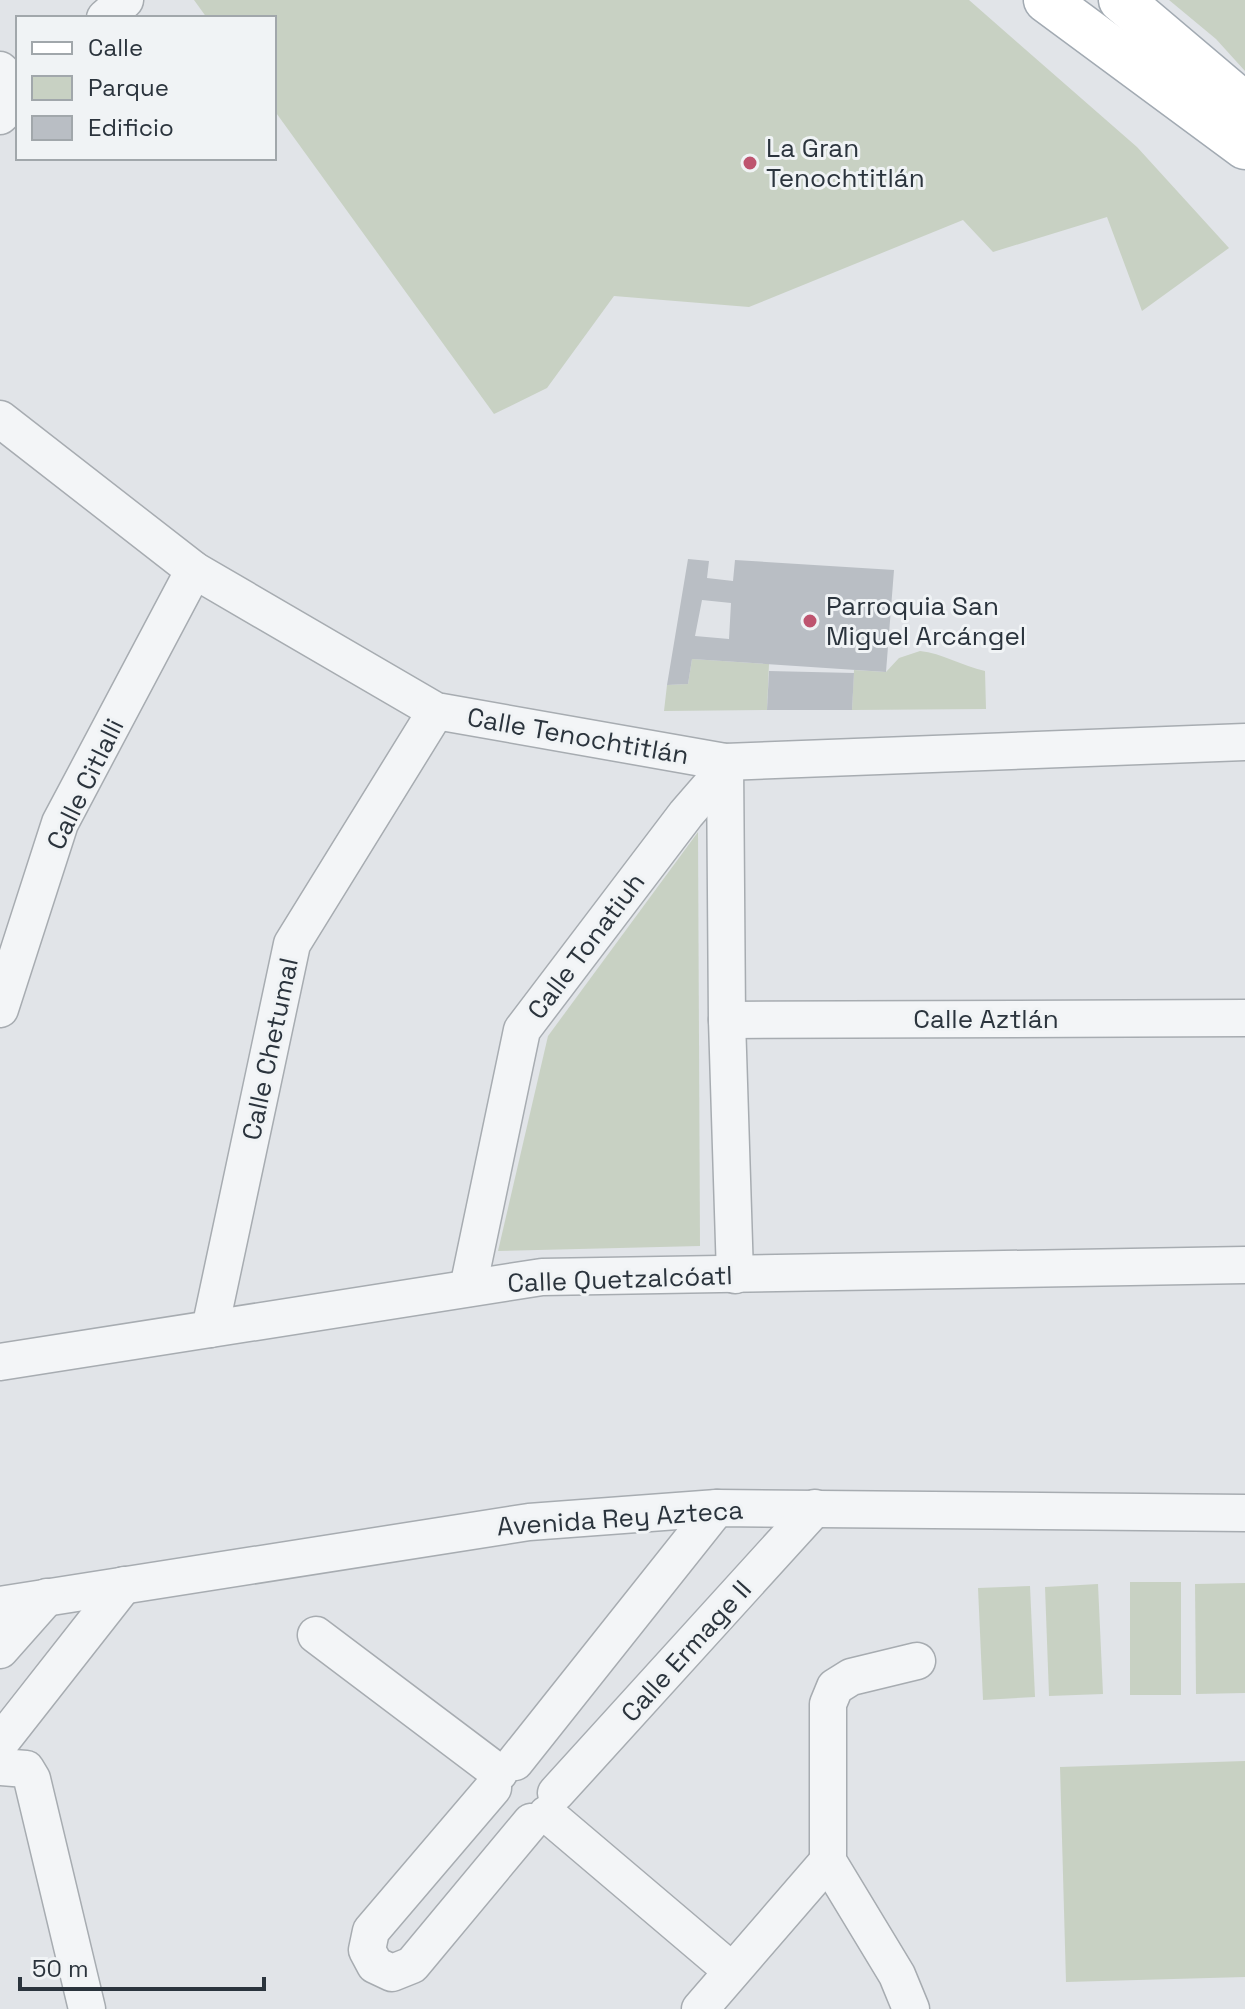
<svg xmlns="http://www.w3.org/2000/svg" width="1245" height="2009" font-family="'Space Grotesk',sans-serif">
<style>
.green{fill:#c8d1c3}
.building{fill:#b9bec4;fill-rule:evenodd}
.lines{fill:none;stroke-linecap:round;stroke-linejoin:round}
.minor-casing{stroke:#a7acb1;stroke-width:39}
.primary-casing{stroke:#a2aab2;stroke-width:47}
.minor{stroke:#f3f5f7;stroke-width:36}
.primary{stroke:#fff;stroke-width:44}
.poi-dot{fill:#be546f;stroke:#f0f3f5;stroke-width:3}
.labels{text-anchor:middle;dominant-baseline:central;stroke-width:6;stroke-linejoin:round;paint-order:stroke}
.poi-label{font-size:26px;fill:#2b343d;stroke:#f0f3f5;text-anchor:start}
.street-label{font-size:26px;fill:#2b343d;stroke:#f0f3f5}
</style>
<rect width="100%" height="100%" fill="#e1e4e8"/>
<g class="green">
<polygon points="194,0 969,0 1137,147 1229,248 1142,311 1107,217 993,252 963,220 749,307 614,296 547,388 494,414 274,110 274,18 207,18"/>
<polygon points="1169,0 1245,0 1245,71 1216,39"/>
<path d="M 920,651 C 942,653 962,666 985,671 L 986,709 L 852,710 L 854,670 L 886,672 L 899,658 Z"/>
<polygon points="692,659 769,664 767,710 664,711 667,685 688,684"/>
<polygon points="698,832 700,1246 498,1251 548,1036"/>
<rect x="1130" y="1582" width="51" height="113"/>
<polygon points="1245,1583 1245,1693 1196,1694 1195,1584"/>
<polygon points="1098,1584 1103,1694 1049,1696 1045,1587"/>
<polygon points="1030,1586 1035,1697 983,1700 978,1588"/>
<polygon points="1245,1761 1245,1977 1066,1982 1060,1767"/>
</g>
<g class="building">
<path d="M 688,559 L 709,561 L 707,578 L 733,581 L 735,560 L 894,570 L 886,672 L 692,659 L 688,684 L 667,685 ZM 702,600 L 731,603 L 729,639 L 695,636 Z"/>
<polygon points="769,671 854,673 852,710 767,710"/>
</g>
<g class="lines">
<g class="minor-casing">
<g id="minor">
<polyline points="105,18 125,0"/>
<polyline points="0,70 18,87"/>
<polyline points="0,116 18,99"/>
<polyline points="0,419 194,570 436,711 725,762 1245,742"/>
<polyline points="725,762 727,1020 735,1275"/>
<polyline points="0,1009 60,823 194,570"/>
<polyline points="727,1020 1245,1018"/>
<polyline points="468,1288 522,1030 686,814 725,769"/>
<polyline points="210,1329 292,944 436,711"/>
<polyline points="0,1362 542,1277 1245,1265"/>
<polyline points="0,1605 529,1522 717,1508 1245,1513"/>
<polyline points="316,1635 499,1773"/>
<polyline points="0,1650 47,1597"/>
<polyline points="0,1743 124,1585"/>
<polyline points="515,1762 717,1508"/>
<polyline points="0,1767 26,1769 32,1779 87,2009"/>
<polyline points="493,1788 371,1931 367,1950 375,1965 392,1973 412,1965 531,1822"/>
<polyline points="556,1793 815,1508"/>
<polyline points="547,1814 732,1971"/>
<polyline points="700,2009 828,1861"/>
<polyline points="911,2009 897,1975 828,1861 828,1704 835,1687 851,1677 917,1661"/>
</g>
</g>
<g class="primary-casing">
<g id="primary">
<polyline points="1046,0 1245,147"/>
<polyline points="1121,0 1245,105"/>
</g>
</g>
<use href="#minor" class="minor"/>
<use href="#primary" class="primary"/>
</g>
<g class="poi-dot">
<circle cx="750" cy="163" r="8"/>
<circle cx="810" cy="621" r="8"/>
</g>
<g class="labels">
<g class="poi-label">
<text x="766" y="148">La Gran<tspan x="766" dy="30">Tenochtitlán</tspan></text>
<text x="826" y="606">Parroquia San<tspan x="826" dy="30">Miguel Arcángel</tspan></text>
</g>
<g class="street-label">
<text transform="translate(578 736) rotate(10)">Calle Tenochtitlán</text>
<text transform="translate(85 784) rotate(-64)">Calle Citlalli</text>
<text transform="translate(586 946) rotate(-53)">Calle Tonatiuh</text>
<text x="986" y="1019">Calle Aztlán</text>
<text transform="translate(270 1049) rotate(-78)">Calle Chetumal</text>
<text transform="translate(620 1279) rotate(-2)">Calle Quetzalcóatl</text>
<text transform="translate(620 1518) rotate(-4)">Avenida Rey Azteca</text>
<text transform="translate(686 1651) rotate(-48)">Calle Ermage II</text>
</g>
</g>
<rect x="16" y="16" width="260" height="144" fill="#f0f3f5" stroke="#a1a7ab" stroke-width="2"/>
<rect x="32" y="42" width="40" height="12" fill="#ffffff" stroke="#a1a7ab" stroke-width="2"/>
<text x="88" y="56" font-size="24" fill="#2b343d">Calle</text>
<rect x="32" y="76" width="40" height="24" fill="#c8d1c3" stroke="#a1a7ab" stroke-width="2"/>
<text x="88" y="96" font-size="24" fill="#2b343d">Parque</text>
<rect x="32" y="116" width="40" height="24" fill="#b9bec4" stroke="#a1a7ab" stroke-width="2"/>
<text x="88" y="136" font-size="24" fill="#2b343d">Edificio</text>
<path d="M20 1977v12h244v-12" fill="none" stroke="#2b343d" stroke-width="4"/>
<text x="32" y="1977" font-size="24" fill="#2b343d" stroke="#f0f3f5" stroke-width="6" paint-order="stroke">50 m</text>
</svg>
